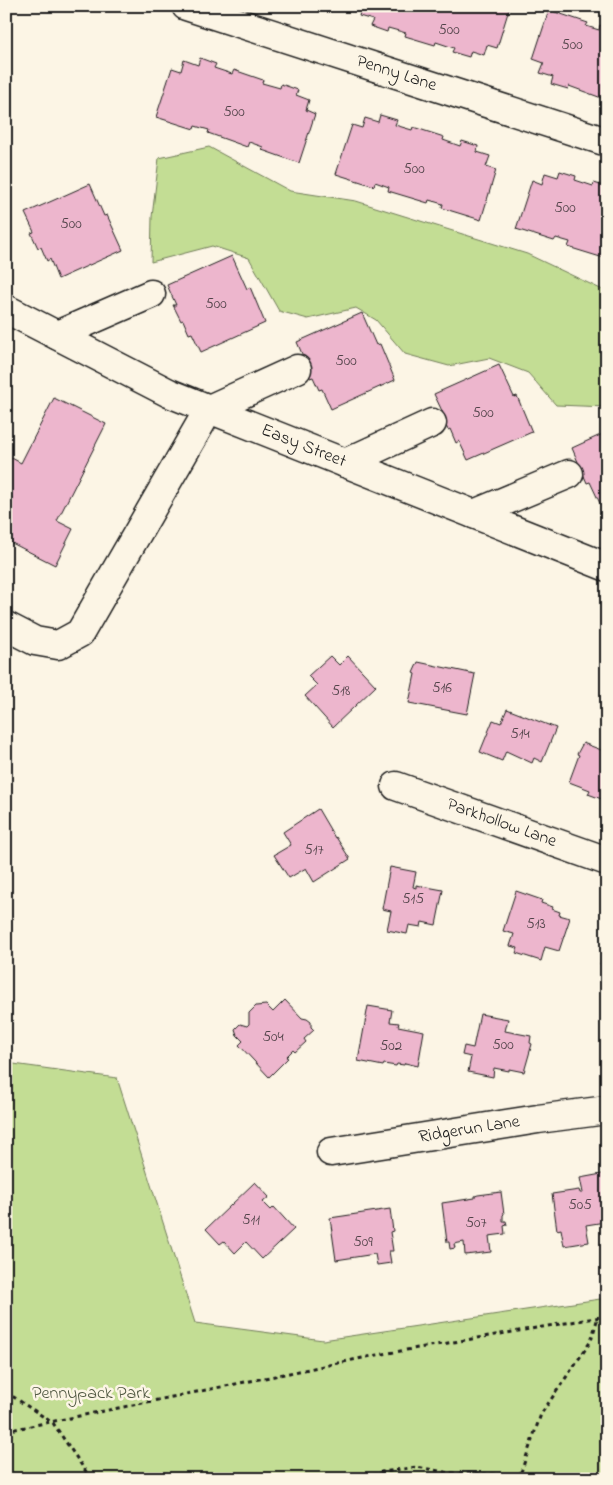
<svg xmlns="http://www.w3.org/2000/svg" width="613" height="1485" font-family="'Indie Flower',sans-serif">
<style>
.green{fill:#c3dd94;stroke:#707c58}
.building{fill:#edb6cd;stroke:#1c1c1c}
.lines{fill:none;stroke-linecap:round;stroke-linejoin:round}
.minor-casing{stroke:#1c1c1c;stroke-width:31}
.path{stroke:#1c1c1c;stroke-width:3;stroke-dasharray:4 4;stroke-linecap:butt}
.minor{stroke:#fcf5e5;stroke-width:28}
.labels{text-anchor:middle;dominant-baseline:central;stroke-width:5;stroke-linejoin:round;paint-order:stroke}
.number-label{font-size:15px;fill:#504248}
.street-label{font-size:18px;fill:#1c1c1c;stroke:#fcf5e5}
.park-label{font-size:18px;fill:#4e5640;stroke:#fcf5e5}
</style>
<rect width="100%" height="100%" fill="#fcf5e5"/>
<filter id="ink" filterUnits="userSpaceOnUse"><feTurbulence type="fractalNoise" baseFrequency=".02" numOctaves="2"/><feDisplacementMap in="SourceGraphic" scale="10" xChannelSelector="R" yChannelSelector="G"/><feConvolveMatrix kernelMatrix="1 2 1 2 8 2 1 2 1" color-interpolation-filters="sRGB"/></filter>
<g filter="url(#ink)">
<g class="green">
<polygon points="209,147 290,191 356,201 527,254 607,292 607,407 556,405 528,373 489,358 449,366 405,354 376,320 356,308 308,319 279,311 249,258 212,246 151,262 152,217 159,158"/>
<polygon points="6,1063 117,1078 195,1323 323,1340 607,1298 607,1479 6,1479"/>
</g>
<g class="building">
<polygon points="362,6 510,6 497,48 487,45 484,55 471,51 469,57 452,52 454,48 436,42 435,45 405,36 406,33 388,28 387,32 370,26 373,20 359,16"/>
<polygon points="549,10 588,23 586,26 599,30 600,25 607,28 607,100 569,86 568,89 551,84 553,77 540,73 544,63 533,59"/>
<polygon points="200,58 216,64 214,68 232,74 234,70 263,80 262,83 280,88 281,84 298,90 296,95 309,100 306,110 315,114 299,163 262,150 263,147 249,142 247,147 208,133 209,130 195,126 194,129 156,117 172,68 181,71 184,60 198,65"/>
<polygon points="380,115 397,120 395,125 412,130 413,127 444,137 443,140 460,146 462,141 478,146 477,152 490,156 486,167 496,170 481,220 442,208 443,204 429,200 428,203 388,191 389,187 375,182 374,186 336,174 352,125 362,128 365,118 378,122"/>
<polygon points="560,171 576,176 575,180 593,186 594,183 607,187 607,259 568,247 570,242 556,238 554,241 516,229 532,180 542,184 545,173 558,177"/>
<polygon points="90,184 104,216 107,215 123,250 58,279 50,259 47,261 41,247 38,248 31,233 34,232 25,213"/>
<polygon points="232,256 247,289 250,287 265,323 201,352 192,333 189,334 183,320 181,321 173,305 176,305 167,285"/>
<polygon points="362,313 376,345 380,344 395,380 331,409 322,389 319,390 313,377 310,378 303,362 305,361 297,342"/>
<polygon points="499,365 514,397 517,396 532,432 468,460 459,441 456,443 450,429 448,430 440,414 443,413 434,394"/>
<polygon points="54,398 106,424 57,521 73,529 55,565 6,540 6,455 21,463"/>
<polygon points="607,432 607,514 605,514 590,482 587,483 572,448"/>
<polygon points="330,656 339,665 348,656 376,686 333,727 305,696 317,685 308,676"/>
<polygon points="418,662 475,674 467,714 409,703 415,674 413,673"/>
<polygon points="507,709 556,728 542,762 534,758 532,763 506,751 502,761 480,752 493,720 501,723"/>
<polygon points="607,735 607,801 588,794 590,790 569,782 579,755 577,754 583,743 604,751 605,749 602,748"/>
<polygon points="318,809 335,838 336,837 350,859 314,882 306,868 289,878 274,855 291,845 283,832"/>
<polygon points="390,867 416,872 413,887 416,888 416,885 443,890 436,925 422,922 421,927 409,925 407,934 387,930 391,911 382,909"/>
<polygon points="516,891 542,900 541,903 553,907 552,909 560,912 559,915 570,918 559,951 545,947 541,961 516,953 518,948 510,946 514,934 503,931"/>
<polygon points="607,946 607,967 600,964"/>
<polygon points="285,1000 302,1018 307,1019 311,1022 311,1027 314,1030 304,1039 306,1042 295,1052 293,1050 286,1057 288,1058 269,1077 239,1045 243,1041 237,1035 235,1029 240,1024 247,1026 249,1024 249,1013 256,1006 266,1005 273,1012"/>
<polygon points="368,1006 392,1010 390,1022 399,1023 398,1026 424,1031 418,1066 405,1063 404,1065 397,1064 396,1066 384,1064 383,1066 358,1061"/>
<polygon points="480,1014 508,1019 505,1031 531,1036 530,1043 532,1044 524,1072 509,1069 509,1071 494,1068 493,1077 468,1072 471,1057 462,1055 464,1046 473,1048"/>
<polygon points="607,1173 607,1217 604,1217 605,1222 586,1225 589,1242 564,1246 561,1229 557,1230 552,1194 579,1190 580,1193 583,1193 580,1178"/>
<polygon points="255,1182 269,1197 263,1202 271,1210 274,1207 294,1229 262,1259 246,1242 235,1253 224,1241 220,1244 206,1229"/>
<polygon points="501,1192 504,1214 503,1215 503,1221 506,1221 507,1225 504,1226 505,1234 489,1236 491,1252 465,1255 464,1242 454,1244 455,1248 450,1249 449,1242 447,1242 442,1203 475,1198 475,1196 478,1195"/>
<polygon points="390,1209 393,1231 390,1232 393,1251 389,1251 391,1263 377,1265 375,1254 336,1260 330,1218"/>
</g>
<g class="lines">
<g class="minor-casing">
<g id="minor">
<path id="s1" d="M 186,6 L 607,142"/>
<path id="s2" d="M 6,309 L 169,393 L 607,567"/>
<polyline points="57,335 151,294"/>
<polyline points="345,463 432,423"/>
<polyline points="474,514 569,474"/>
<polyline points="6,626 35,641 58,645 80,633 209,409 297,369"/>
<path id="s3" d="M 396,786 L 607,861"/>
<path id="s4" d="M 331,1152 L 538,1119 L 607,1110"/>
</g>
</g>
<g class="path">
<polyline points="6,1392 53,1423 91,1479"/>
<polyline points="6,1431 377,1355 607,1316"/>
<polyline points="365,1479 382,1472 417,1467 450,1473 520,1475 541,1414 591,1341 598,1317"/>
</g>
<use href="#minor" class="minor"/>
</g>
</g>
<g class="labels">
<g class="number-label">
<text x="449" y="30">500</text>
<text x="572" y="45">500</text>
<text x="234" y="112">500</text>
<text x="414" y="169">500</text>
<text x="565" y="208">500</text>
<text x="71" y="224">500</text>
<text x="216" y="304">500</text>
<text x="346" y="361">500</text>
<text x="483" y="413">500</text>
<text x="442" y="688">516</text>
<text x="341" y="691">518</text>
<text x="520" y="734">514</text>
<text x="314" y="850">517</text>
<text x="413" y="899">515</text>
<text x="536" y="924">513</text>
<text x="273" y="1037">504</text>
<text x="503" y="1045">500</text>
<text x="391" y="1046">502</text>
<text x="580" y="1205">505</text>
<text x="251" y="1220">511</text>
<text x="476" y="1223">507</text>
<text x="363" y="1242">509</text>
</g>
<g class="street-label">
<text stroke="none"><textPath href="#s1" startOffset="221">Penny Lane</textPath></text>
<text stroke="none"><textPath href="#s2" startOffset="328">Easy Street</textPath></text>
<text stroke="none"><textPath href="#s3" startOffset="112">Parkhollow Lane</textPath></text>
<text stroke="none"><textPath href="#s4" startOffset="140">Ridgerun Lane</textPath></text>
</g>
<g class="park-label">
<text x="91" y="1394">Pennypack Park</text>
</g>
</g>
<rect width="613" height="1485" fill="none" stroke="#fcf5e5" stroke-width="25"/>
<rect x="12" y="12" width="588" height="1460" fill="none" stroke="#1c1c1c" stroke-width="2" filter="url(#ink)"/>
</svg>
